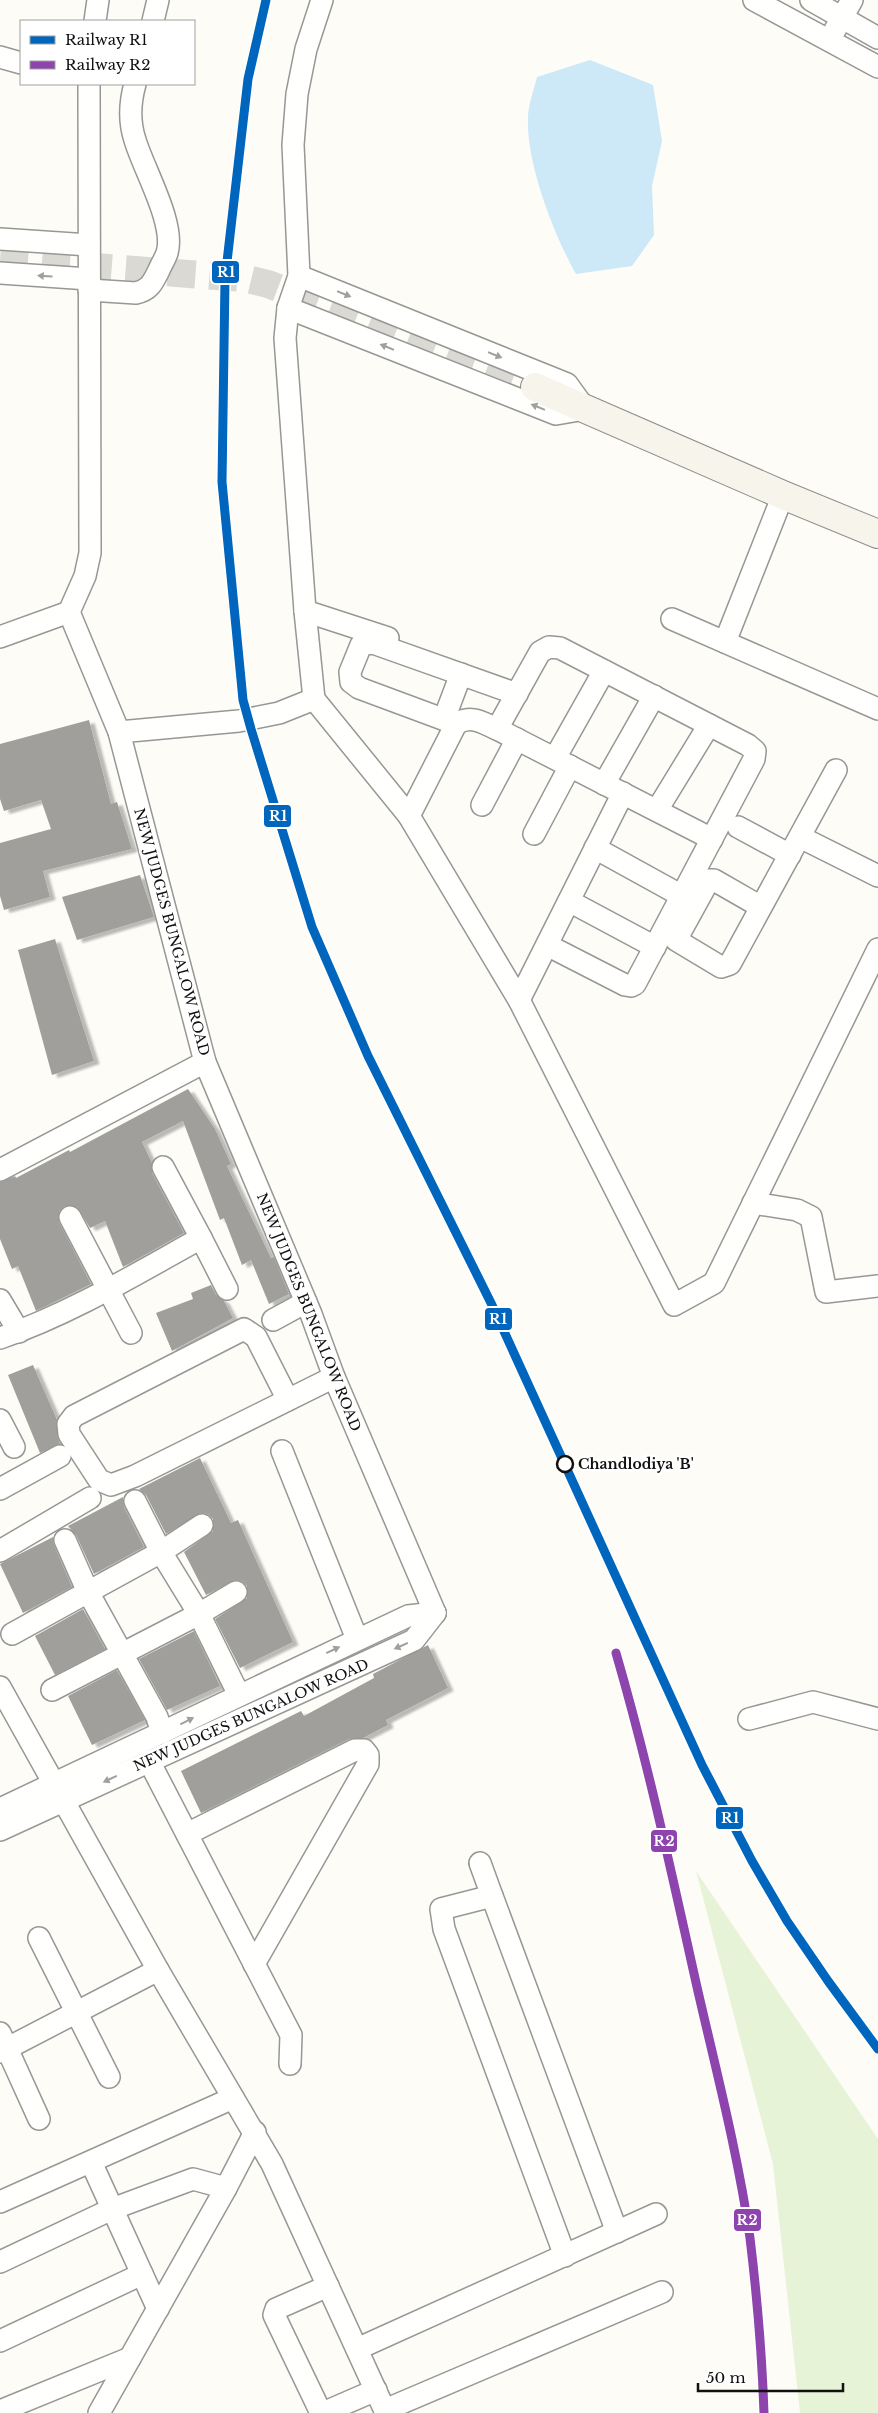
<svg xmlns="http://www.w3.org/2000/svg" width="878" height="2413" font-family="'Libre Baskerville',serif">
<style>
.green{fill:#e7f3d7}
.water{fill:#cde8f7}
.building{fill:#a19f9c;filter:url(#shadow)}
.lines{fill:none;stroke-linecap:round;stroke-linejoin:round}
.secondary-tunnel{stroke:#dad9d4;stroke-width:28;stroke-dasharray:28 14;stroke-linecap:butt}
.street-casing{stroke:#979795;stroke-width:24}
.secondary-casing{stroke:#8e8d8b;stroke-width:30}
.street{stroke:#fffffe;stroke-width:21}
.secondary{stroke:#f6f4eb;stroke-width:28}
.rail-1-casing{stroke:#fff;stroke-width:12}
.rail-2-casing{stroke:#fff;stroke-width:12}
.rail-1{stroke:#0065bd;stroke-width:9}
.rail-2{stroke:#8e44ad;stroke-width:9}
.oneway{fill:#a0a09f}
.stop-dot{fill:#fff;stroke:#111;stroke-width:2.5}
.labels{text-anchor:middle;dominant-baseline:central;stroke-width:5;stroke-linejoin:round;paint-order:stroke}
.street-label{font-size:14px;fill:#111;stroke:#fff}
.stop-label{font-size:14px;font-weight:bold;fill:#111;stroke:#fff;text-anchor:start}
.line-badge{stroke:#fff;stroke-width:2}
.badge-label{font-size:14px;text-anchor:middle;font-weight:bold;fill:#fff}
</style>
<defs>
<filter id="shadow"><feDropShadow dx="5.5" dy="3" stdDeviation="1" flood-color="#0004"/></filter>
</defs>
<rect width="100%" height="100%" fill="#fdfcf7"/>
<polygon class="green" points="696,1871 878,2139 878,2413 800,2413 773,2164"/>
<path class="water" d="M 590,60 L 653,85 L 662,141 L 652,186 L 654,235 L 632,266 L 576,274 C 554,235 526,163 528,118 C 528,105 534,90 537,77 Z"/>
<g class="building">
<polygon points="89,720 111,804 117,802 132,849 43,871 50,897 4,910 0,896 0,843 51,829 41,800 4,811 0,799 0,744"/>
<polygon points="140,875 154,917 77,940 62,897"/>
<polygon points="55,939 94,1061 52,1075 18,950"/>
<polygon points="188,1089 215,1129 231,1164 227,1166 271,1258 274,1257 289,1294 269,1304 251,1260 242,1265 224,1218 220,1220 183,1121 142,1142 152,1163 152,1173 184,1233 123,1267 105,1221 90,1228 77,1207 65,1206 59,1211 59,1222 91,1284 36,1311 18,1266 12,1269 0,1239 0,1182 15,1176 16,1178 69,1150 70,1152"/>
<polygon points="211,1285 216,1295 224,1301 233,1318 172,1351 156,1313 193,1299 191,1293"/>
<polygon points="33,1365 57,1420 57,1435 60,1444 40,1453 8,1375"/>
<polygon points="200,1458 231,1523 238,1520 293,1642 240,1668 215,1619 247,1598 247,1586 242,1581 235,1580 206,1595 184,1552 213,1531 213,1519 208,1514 201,1513 166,1534 146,1495 139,1489"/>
<polygon points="123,1497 124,1507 144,1547 94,1574 76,1535 68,1526"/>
<polygon points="53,1537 54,1545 72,1587 23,1613 0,1564"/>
<polygon points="83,1609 105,1649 55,1675 35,1636"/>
<polygon points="194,1631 220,1686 167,1710 139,1659"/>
<polygon points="428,1645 448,1688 386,1720 388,1725 363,1738 349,1739 201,1813 181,1771 301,1711 304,1716 374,1678 373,1674"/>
<polygon points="117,1670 145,1720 92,1745 68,1696"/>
</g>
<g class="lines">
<polyline class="secondary-tunnel" points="0,260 243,278 268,284 535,387"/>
<g class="street-casing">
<g id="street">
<polyline points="322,0 306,49 297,94 293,145 299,276 288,308 285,338 305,611 314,699 409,816 519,1000 674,1305 714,1283 878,949"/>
<polyline points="754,0 878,67"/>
<polyline points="811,0 878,38"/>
<polyline points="95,21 98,0"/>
<polyline points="153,21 158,0"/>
<polyline points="835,30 852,0"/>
<polyline points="0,57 21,63"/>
<polyline points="0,239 89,245"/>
<polyline points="0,273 89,279"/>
<path d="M 89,290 L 136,293 C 150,290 153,282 159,270 C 161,265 165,259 167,253 C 176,224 143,168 135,140 C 129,122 130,102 135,84"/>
<polyline points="288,308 556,414 585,409 567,384 299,276"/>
<polyline points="305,611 388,638"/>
<polyline points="69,612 85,576 90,553 89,84"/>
<polyline points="672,619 878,709"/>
<polyline points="0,637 69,612 119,732 205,1062 311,1314 334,1377 435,1613"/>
<polyline points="725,642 783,495"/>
<polyline points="444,719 461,674"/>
<polyline points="456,724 359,688 351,682 350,672 361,645 373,643 517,694"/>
<polyline points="497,729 712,839"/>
<polyline points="119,732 239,721 279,713 314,699"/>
<polyline points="555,758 604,671"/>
<polyline points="604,784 654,696"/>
<polyline points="482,805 517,739"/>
<polyline points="657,810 709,725"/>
<path d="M 409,816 L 456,724 C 471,714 483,723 497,729 L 540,652 L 549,647 L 560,648 L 748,745 L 755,751 L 754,759 L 635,984 L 631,986 L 625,985 L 547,945"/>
<polyline points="738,827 790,855"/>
<polyline points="534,834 570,766"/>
<polyline points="800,837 878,876"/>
<polyline points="595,848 682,896"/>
<polyline points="569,901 655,947"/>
<polyline points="761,907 714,880 709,880 676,940 721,967 730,964 836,770"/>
<polyline points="519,1000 623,793"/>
<polyline points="163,1167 201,1238"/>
<polyline points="0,1170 205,1062"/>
<polyline points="753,1203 797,1210 811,1217 826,1292 878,1286"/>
<polyline points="70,1217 131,1333"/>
<polyline points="0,1300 19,1332"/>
<polyline points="273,1320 306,1302"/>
<path d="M 0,1338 C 70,1314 136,1274 201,1238 L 227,1289"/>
<path d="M 288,1400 L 256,1337 L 244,1329 L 74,1416 L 68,1424 L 69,1434 L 99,1480 L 111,1485 L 135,1476 C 202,1443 268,1410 334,1377"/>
<polyline points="0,1420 14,1447"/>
<polyline points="282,1451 357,1639"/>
<polyline points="0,1489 60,1456"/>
<polyline points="135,1501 161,1552 202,1525"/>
<polyline points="0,1551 90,1498"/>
<polyline points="12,1634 88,1592 65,1540"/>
<polyline points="0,1687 158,1970 272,2164 386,2413"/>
<polyline points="52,1690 199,1614 236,1592"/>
<polyline points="749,1719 813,1702 878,1719"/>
<polyline points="162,1733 157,1717 88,1592 161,1552 199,1614 239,1695"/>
<polyline points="149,1761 291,2035 290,2064"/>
<polyline points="0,1809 408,1616 435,1613"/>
<polyline points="0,1830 414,1640 435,1613"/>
<polyline points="187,1834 355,1750 364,1750 368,1755 368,1764 254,1964"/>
<polyline points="480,1863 492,1896"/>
<polyline points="39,1938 109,2077"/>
<polyline points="0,2033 39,2119"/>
<polyline points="0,2052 158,1970"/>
<polyline points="91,2162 158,2309"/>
<polyline points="0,2202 233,2098"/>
<polyline points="565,2256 444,1929 441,1909 492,1896 617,2232"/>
<polyline points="0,2262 112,2209 193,2179 226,2188"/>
<polyline points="0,2341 142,2274"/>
<polyline points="357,2349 656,2214"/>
<polyline points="385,2410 662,2292"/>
<polyline points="0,2411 130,2358"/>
<polyline points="99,2413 226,2188 255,2132"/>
<polyline points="321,2413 274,2315 276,2309 328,2286"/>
<polyline points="323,2413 376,2390"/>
</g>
</g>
<g class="secondary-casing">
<polyline id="secondary" points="535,387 783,495 878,534"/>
</g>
<use href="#street" class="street"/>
<use href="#secondary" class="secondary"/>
<g class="rail-1-casing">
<polyline id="rail-1" points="266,0 248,79 225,279 222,482 243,700 251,729 312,927 368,1056 492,1305 702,1765 752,1861 787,1921 828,1981 878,2049"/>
</g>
<g class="rail-2-casing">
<path id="rail-2" d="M 616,1653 C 648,1763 672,1875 697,1987 C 716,2070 738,2154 750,2238 C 757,2296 762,2354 764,2413"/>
</g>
<use href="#rail-1" class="rail-1"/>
<use href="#rail-2" class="rail-2"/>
</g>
<defs><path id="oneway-solid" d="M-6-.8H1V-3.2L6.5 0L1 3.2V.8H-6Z" transform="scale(1.25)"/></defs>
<g class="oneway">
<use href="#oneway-solid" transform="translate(45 276) rotate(-176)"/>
<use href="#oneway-solid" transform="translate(344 294) rotate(22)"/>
<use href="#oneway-solid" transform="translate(387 347) rotate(-158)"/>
<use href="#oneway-solid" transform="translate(495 355) rotate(22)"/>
<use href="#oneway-solid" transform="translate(538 407) rotate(-158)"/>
<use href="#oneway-solid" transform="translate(401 1646) rotate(156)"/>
<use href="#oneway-solid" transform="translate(333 1650) rotate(-25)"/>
<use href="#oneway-solid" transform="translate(187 1721) rotate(-27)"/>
<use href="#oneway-solid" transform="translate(110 1779) rotate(155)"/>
</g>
<circle class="stop-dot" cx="565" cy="1464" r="8"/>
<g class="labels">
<g class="street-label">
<text transform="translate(172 932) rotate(75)">NEW JUDGES BUNGALOW ROAD</text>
<text transform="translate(309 1312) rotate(68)">NEW JUDGES BUNGALOW ROAD</text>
<text transform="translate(251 1715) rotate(-24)">NEW JUDGES BUNGALOW ROAD</text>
</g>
<g class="stop-label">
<text x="578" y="1464">Chandlodiya 'B'</text>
</g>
</g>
<g class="line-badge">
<rect x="211" y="260" width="29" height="24" rx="5" fill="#0065bd"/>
<rect x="263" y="804" width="29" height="24" rx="5" fill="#0065bd"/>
<rect x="484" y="1307" width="29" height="24" rx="5" fill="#0065bd"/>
<rect x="715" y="1806" width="29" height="24" rx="5" fill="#0065bd"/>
<rect x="650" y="1829" width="28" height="24" rx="5" fill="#8e44ad"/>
<rect x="733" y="2208" width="29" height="24" rx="5" fill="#8e44ad"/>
</g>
<g class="badge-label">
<text x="226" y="277">R1</text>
<text x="278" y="821">R1</text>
<text x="498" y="1324">R1</text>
<text x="730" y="1823">R1</text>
<text x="664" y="1846">R2</text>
<text x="747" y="2225">R2</text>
</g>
<rect x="20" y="20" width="175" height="65" fill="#ffffff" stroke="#a0a0a0"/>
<rect x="30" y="36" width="25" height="8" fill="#0065bd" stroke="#a0a0a0"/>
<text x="65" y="45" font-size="15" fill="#111111">Railway R1</text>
<rect x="30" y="61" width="25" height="8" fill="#8e44ad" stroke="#a0a0a0"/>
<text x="65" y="70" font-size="15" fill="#111111">Railway R2</text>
<path d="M698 2383v8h145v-8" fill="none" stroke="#111111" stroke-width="2.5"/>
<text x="706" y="2383" font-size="15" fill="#111111" stroke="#ffffff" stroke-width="4" paint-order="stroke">50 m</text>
</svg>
